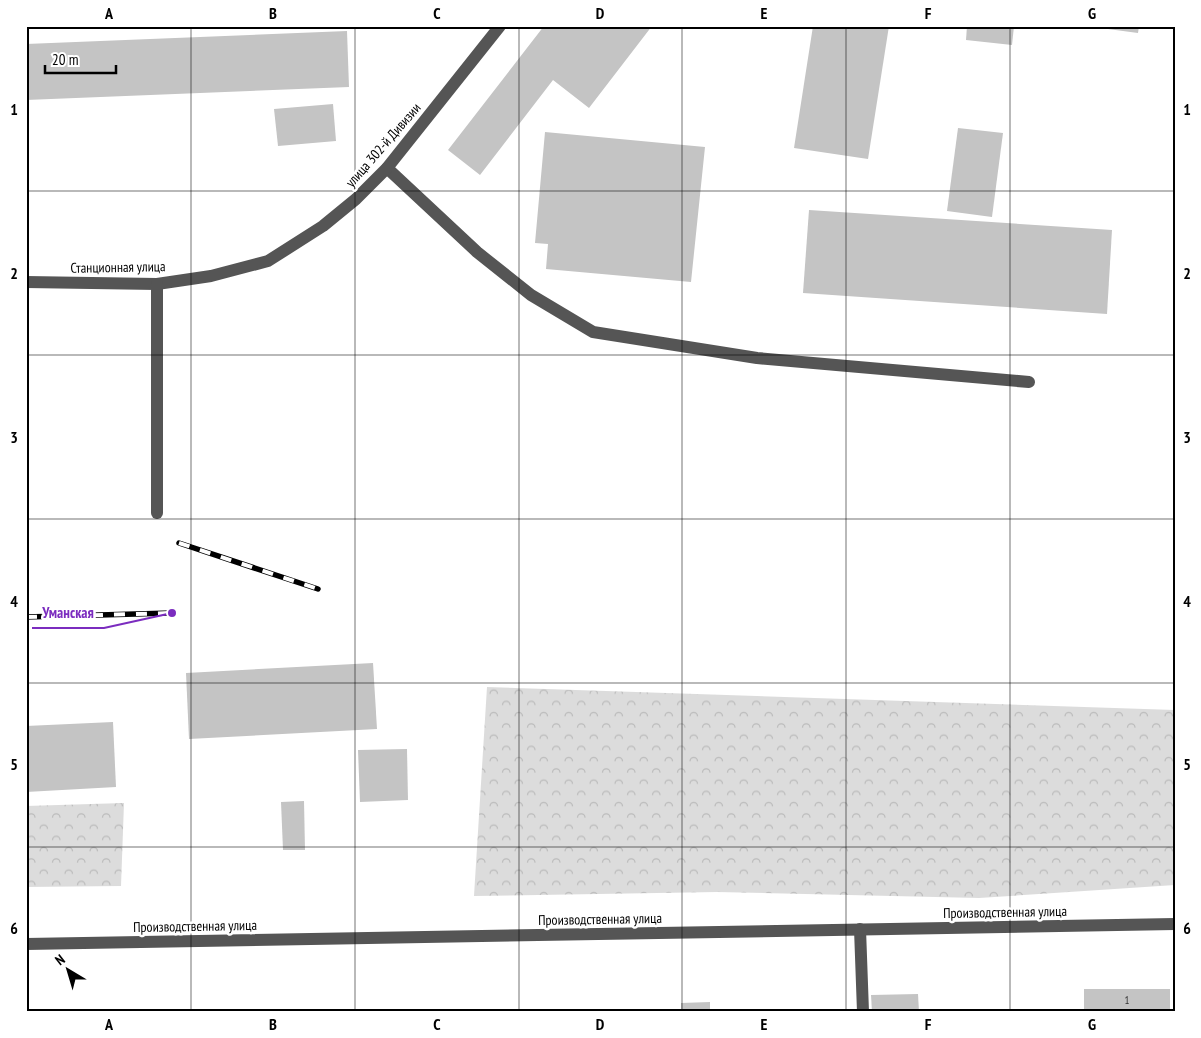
<svg xmlns="http://www.w3.org/2000/svg" width="1201" height="1038" font-family="'PT Sans Narrow',sans-serif">
<style>
.forest{fill:url(#forest-crowns)}
.building{fill:#c4c4c4}
.lines{fill:none;stroke-linecap:round;stroke-linejoin:round}
.minor{stroke:#555;stroke-width:12}
.rail-casing{stroke:#000;stroke-width:5.5}
.rail{stroke:#fff;stroke-width:4;stroke-dasharray:11;stroke-linecap:butt}
.grid{fill:none;stroke:#000;stroke-width:1;stroke-opacity:0.55}
.labels{text-anchor:middle;dominant-baseline:central;stroke-width:5;stroke-linejoin:round;paint-order:stroke}
.number-label{font-size:11px;fill:#313131}
.street-label{font-size:14px;fill:#000;stroke:#fff}
.leader{fill:none;stroke:#7b2cbf;stroke-width:2}
.callout-dot{fill:#7b2cbf;stroke:#fff;stroke-width:2}
.callout-label{font-size:15px;text-anchor:middle;font-weight:bold;fill:#7b2cbf;stroke:#fff;stroke-width:5;stroke-linejoin:round;paint-order:stroke}
.neatline{fill:none;stroke:#000;stroke-width:2}
.grid-label{font-size:16px;text-anchor:middle;font-weight:bold;fill:#000}
</style>
<defs>
<pattern id="forest-crowns" width="20" height="18" patternUnits="userSpaceOnUse" patternTransform="scale(1.25)"><rect width="20" height="18" fill="#dcdcdc"/><path d="M2 6a3 3 0 1 1 6 0M12 15a3 3 0 1 1 6 0" fill="none" stroke="#bbb"/></pattern>
</defs>
<rect width="100%" height="100%" fill="#fff"/>
<g class="forest">
<polygon points="487,687 1175,710 1175,885 979,898 717,892 474,896"/>
<polygon points="124,803 121,886 26,887 26,806"/>
</g>
<g class="building">
<polygon points="544,26 652,26 589,108 553,80 480,175 448,150"/>
<polygon points="813,26 889,26 868,159 794,148"/>
<polygon points="967,26 1014,26 1012,45 966,40"/>
<polygon points="1108,26 1139,26 1138,33 1108,29"/>
<polygon points="347,31 349,87 26,100 26,44"/>
<polygon points="333,104 336,141 278,146 274,109"/>
<polygon points="958,128 1003,133 992,217 947,211"/>
<polygon points="545,132 705,147 691,282 546,269 548,244 535,243"/>
<polygon points="809,210 1112,230 1107,314 803,293"/>
<polygon points="373,663 377,729 189,739 186,673"/>
<polygon points="113,722 116,787 26,792 26,726"/>
<polygon points="407,749 408,800 360,802 358,750"/>
<polygon points="304,801 305,850 283,850 281,802"/>
<rect x="1084" y="989" width="86" height="23"/>
<polygon points="918,994 919,1012 872,1012 871,995"/>
<polygon points="710,1002 710,1012 681,1012 681,1003"/>
</g>
<g class="lines">
<g class="minor">
<polyline points="387,168 477,252 531,295 593,332 757,358 1029,382"/>
<polyline points="26,282 157,284 211,276 268,261 323,226 356,199 387,168 500,26"/>
<polyline points="157,513 157,284"/>
<polyline points="860,929 863,1012"/>
<polyline points="26,944 1175,924"/>
</g>
<g class="rail-casing">
<g id="rail">
<polyline points="179,543 318,589"/>
<polyline points="26,617 172,613"/>
</g>
</g>
<use href="#rail" class="rail"/>
</g>
<path class="grid" d="M 191,26 L 191,1012M 355,26 L 355,1012M 519,26 L 519,1012M 682,26 L 682,1012M 846,26 L 846,1012M 1010,26 L 1010,1012M 26,191 L 1175,191M 26,355 L 1175,355M 26,519 L 1175,519M 26,683 L 1175,683M 26,847 L 1175,847"/>
<g class="labels">
<g class="number-label">
<text x="1127" y="1000">1</text>
</g>
<g class="street-label">
<text transform="translate(383 145) rotate(-49)">улица 302-й Дивизии</text>
<text transform="translate(118 267) rotate(-1)">Станционная улица</text>
<text transform="translate(1005 912) rotate(-1)">Производственная улица</text>
<text transform="translate(600 919) rotate(-1)">Производственная улица</text>
<text transform="translate(195 926) rotate(-1)">Производственная улица</text>
</g>
</g>
<path class="leader" d="M172 613L104 628H32"/>
<circle class="callout-dot" cx="172" cy="613" r="5"/>
<g class="callout-label">
<text x="68" y="618">Уманская</text>
</g>
<rect width="1201" height="1038" fill="none" stroke="#ffffff" stroke-width="55"/>
<g transform="translate(68 970) rotate(322)" stroke="#ffffff" stroke-width="4" paint-order="stroke">
<path d="M0-4L9 19L0 12L-9 19Z" fill="#000000"/>
<text y="-8" font-size="14" font-weight="bold" text-anchor="middle" fill="#000000">N</text>
</g>
<path d="M45 65v8h71v-8" fill="none" stroke="#000000" stroke-width="2.5"/>
<text x="52" y="65" font-size="15" fill="#000000" stroke="#ffffff" stroke-width="4" paint-order="stroke">20 m</text>
<rect x="28" y="28" width="1146" height="982" class="neatline"/>
<g class="grid-label">
<text x="109" y="19">A</text>
<text x="273" y="19">B</text>
<text x="437" y="19">C</text>
<text x="600" y="19">D</text>
<text x="764" y="19">E</text>
<text x="928" y="19">F</text>
<text x="1092" y="19">G</text>
<text x="14" y="115">1</text>
<text x="1187" y="115">1</text>
<text x="14" y="279">2</text>
<text x="1187" y="279">2</text>
<text x="14" y="443">3</text>
<text x="1187" y="443">3</text>
<text x="14" y="607">4</text>
<text x="1187" y="607">4</text>
<text x="14" y="770">5</text>
<text x="1187" y="770">5</text>
<text x="14" y="934">6</text>
<text x="1187" y="934">6</text>
<text x="109" y="1030">A</text>
<text x="273" y="1030">B</text>
<text x="437" y="1030">C</text>
<text x="600" y="1030">D</text>
<text x="764" y="1030">E</text>
<text x="928" y="1030">F</text>
<text x="1092" y="1030">G</text>
</g>
</svg>
